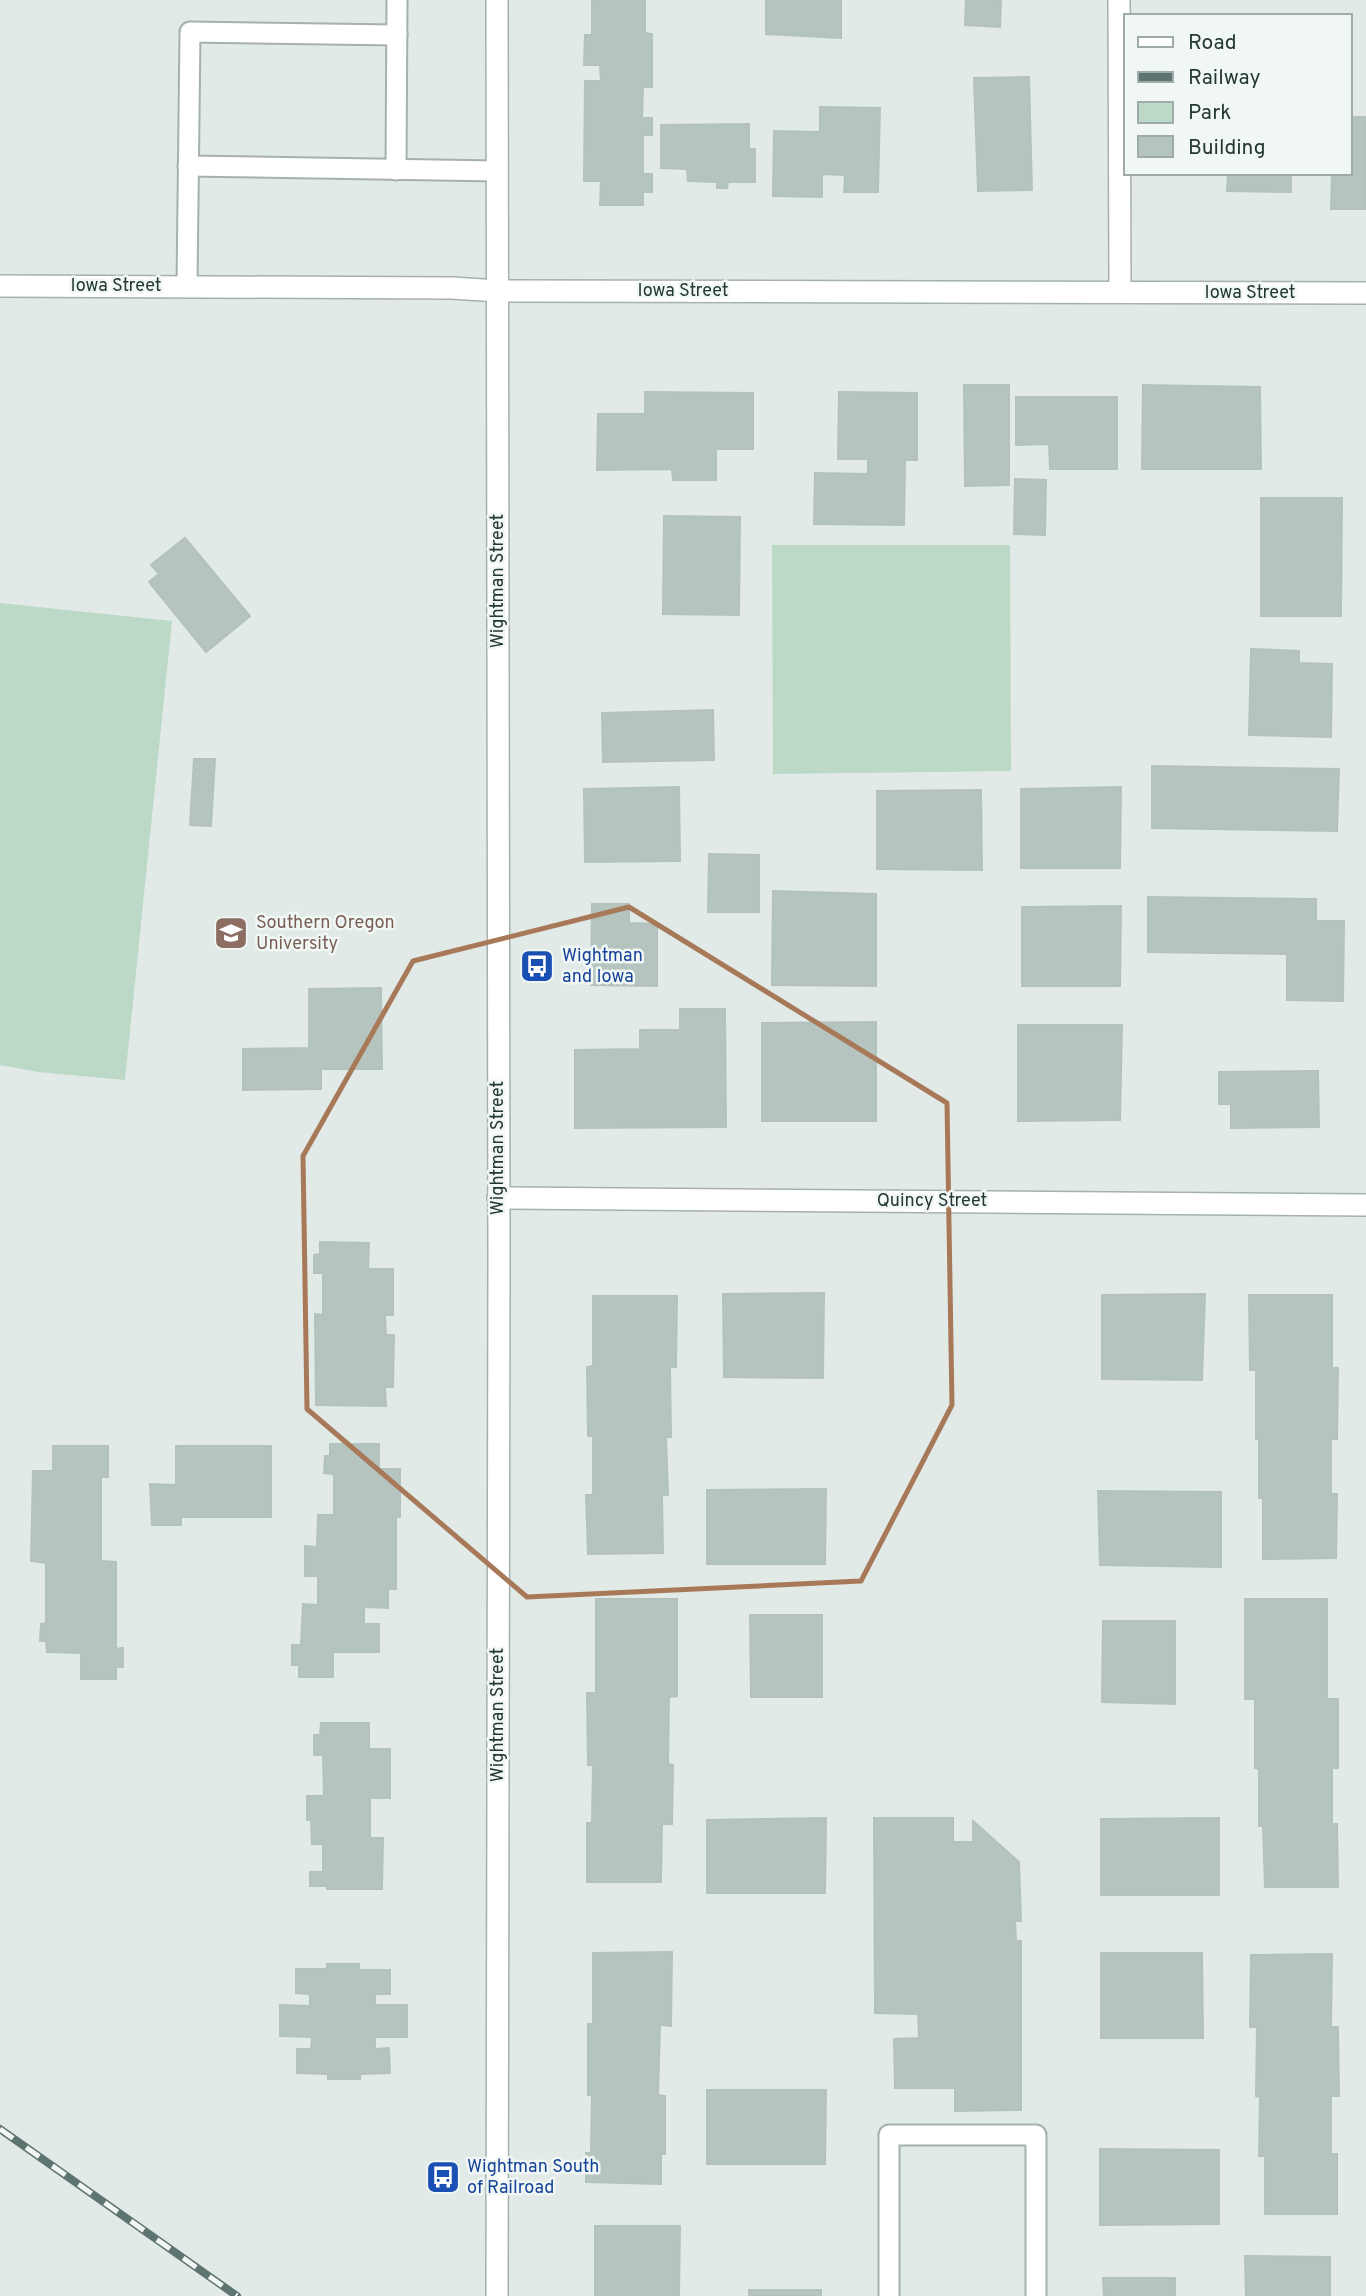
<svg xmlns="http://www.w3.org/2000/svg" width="1366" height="2296" font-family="Overpass,sans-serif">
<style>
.green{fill:#bcd8c7}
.building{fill:#b6c4c0;stroke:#b4c2be;stroke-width:2}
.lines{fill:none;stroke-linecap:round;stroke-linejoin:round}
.service-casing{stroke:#a4b1ae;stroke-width:23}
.minor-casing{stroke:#a4b1ae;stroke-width:24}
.service{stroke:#fff;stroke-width:19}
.minor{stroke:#fff;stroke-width:21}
.rail-casing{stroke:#5e7471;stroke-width:8}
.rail{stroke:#f1f7f4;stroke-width:5;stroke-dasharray:16;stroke-linecap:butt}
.marked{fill:none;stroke:#a87958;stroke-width:5;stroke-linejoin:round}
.labels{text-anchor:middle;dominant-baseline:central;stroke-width:5;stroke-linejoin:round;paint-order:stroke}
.street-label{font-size:18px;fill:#233835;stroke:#f1f7f4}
.education-label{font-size:18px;fill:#785e54;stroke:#f1f7f4;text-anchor:start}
.transit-label{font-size:18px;fill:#164399;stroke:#f1f7f4;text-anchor:start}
</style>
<rect width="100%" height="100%" fill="#e1eae7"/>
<g class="green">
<polygon points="772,545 1010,545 1011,771 773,774"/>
<polygon points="0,603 172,621 125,1080 38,1072 0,1065"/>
</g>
<g class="building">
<polygon points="592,0 645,0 645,33 652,34 652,87 643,87 642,118 652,118 652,135 643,135 643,174 652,174 652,192 643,192 643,205 600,205 601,181 584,181 585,81 601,81 600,65 584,65 585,35 592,35"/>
<polygon points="766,0 841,0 841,38 766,34"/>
<polygon points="966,0 1001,0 1000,27 965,25"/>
<polygon points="1029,77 1032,190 978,191 974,78"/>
<polygon points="820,107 880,108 878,192 844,192 845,175 822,174 822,197 773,196 774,131 820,132"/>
<polygon points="1350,117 1366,117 1366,209 1331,209 1332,173 1350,173"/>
<polygon points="749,124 749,149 755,149 755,182 728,182 727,188 717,188 717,182 688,181 687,169 661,168 661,125"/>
<polygon points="1228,173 1291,173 1291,192 1227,191"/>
<polygon points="964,385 1009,385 1009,485 965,486"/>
<polygon points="1143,385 1260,387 1261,469 1142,469"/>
<polygon points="645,392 753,393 753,449 716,449 716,480 673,480 672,469 597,470 598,414 645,414"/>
<polygon points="839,392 917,393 917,460 905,460 904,525 814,524 815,473 868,474 868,459 838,459"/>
<polygon points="1016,397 1117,397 1117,469 1050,469 1049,444 1016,445"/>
<polygon points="1015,479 1046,480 1045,535 1014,534"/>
<polygon points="1261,498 1342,498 1341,616 1261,616"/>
<polygon points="664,516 740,517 739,615 663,614"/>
<polygon points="185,538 250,616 206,652 149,582 159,574 151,565"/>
<polygon points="1251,649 1299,651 1299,663 1332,664 1331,737 1249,735"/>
<polygon points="713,710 714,760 603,762 602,713"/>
<polygon points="194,759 215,759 211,826 190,825"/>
<polygon points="1152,766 1339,769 1337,831 1152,828"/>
<polygon points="679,787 680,861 585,862 584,789"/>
<polygon points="1121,787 1120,868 1021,868 1021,789"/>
<polygon points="981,790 982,870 877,869 877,791"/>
<polygon points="709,854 759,855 759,912 708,912"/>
<polygon points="773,891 876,894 876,986 772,985"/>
<polygon points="1148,897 1316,899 1316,921 1344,921 1343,1001 1287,1000 1287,954 1148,952"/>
<polygon points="592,904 629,904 629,923 657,924 657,986 591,985"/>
<polygon points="1121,906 1120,986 1022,986 1022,907"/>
<polygon points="381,988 382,1069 321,1069 321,1089 243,1090 243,1049 309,1048 309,989"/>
<polygon points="680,1009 725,1009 726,1127 575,1128 575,1050 640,1049 640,1030 680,1030"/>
<polygon points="876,1022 876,1121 762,1121 762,1023"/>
<polygon points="1018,1025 1122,1025 1120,1120 1018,1121"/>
<polygon points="1318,1071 1319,1127 1231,1128 1231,1104 1219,1104 1219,1072"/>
<polygon points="320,1242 369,1243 368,1269 393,1269 393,1315 385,1315 386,1335 394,1335 393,1387 385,1387 386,1406 316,1405 315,1314 323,1315 323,1273 314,1273 314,1255 320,1254"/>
<polygon points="824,1293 823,1378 724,1377 723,1294"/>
<polygon points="1205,1294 1202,1380 1102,1379 1102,1295"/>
<polygon points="1249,1295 1332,1295 1332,1368 1338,1368 1337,1439 1331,1439 1331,1494 1337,1494 1336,1558 1263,1559 1263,1498 1259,1498 1259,1439 1256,1439 1256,1370 1250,1370"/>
<polygon points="593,1296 677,1296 676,1367 670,1367 671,1437 666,1437 668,1495 662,1495 663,1553 588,1554 586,1495 593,1495 593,1436 588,1436 587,1367 593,1366"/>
<polygon points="330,1444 379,1444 379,1469 400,1469 400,1517 396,1517 396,1589 388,1589 388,1608 364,1607 364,1624 379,1624 379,1652 333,1652 333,1677 299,1677 299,1665 292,1665 292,1645 301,1645 303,1604 318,1605 318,1576 305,1576 305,1546 317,1547 318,1515 334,1515 334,1474 324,1473 325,1456 330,1456"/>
<polygon points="53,1446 108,1446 108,1477 101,1477 101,1561 116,1562 116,1649 123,1648 123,1667 116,1667 116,1679 81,1679 81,1653 47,1652 46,1641 40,1641 41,1624 46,1623 46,1563 31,1561 33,1471 53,1471"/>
<polygon points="176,1446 271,1446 271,1517 181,1517 181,1525 152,1525 150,1484 176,1485"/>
<polygon points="826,1489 825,1564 707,1564 707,1490"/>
<polygon points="1098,1491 1221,1492 1221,1567 1100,1565"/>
<polygon points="596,1599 677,1599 677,1696 669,1697 668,1764 673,1765 672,1824 662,1824 661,1882 587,1882 587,1823 592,1823 593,1765 588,1765 587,1693 596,1693"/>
<polygon points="1245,1599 1327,1599 1327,1699 1338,1699 1338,1768 1332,1768 1332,1824 1337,1824 1338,1887 1265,1887 1263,1826 1259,1826 1259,1769 1255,1768 1255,1699 1245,1699"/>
<polygon points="750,1615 822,1615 822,1697 751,1697"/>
<polygon points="1103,1621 1175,1621 1175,1704 1102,1702"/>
<polygon points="321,1723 369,1723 369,1749 390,1749 390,1798 370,1798 370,1838 383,1838 382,1889 327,1889 327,1886 310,1886 310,1872 323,1872 323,1844 312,1844 311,1820 307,1820 307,1796 324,1796 323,1755 314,1755 314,1735 320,1735"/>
<polygon points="826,1818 825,1893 707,1893 707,1820"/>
<polygon points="874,1818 953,1818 953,1842 973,1842 973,1821 1019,1862 1021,1921 1015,1921 1016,1941 1021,1941 1021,2110 955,2111 955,2088 895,2088 894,2039 919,2038 918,2014 875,2013"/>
<polygon points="1219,1818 1219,1895 1101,1895 1101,1819"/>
<polygon points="672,1952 671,2026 660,2025 658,2095 665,2096 665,2154 661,2154 661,2184 586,2182 586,2153 591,2153 592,2095 588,2095 588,2024 593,2024 593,1953"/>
<polygon points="1101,1953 1202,1953 1203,2038 1101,2038"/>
<polygon points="1332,1954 1331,2027 1338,2027 1339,2096 1331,2096 1331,2154 1337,2154 1337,2214 1265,2214 1265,2156 1259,2156 1260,2097 1256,2096 1257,2027 1250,2027 1251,1955"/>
<polygon points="327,1964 359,1964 359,1970 390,1970 390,1994 375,1994 375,2005 407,2005 407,2037 375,2037 375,2049 389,2048 390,2073 360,2074 360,2079 328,2079 328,2074 297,2073 297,2049 311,2049 312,2037 280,2036 280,2005 310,2006 310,1994 296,1993 296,1969 327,1969"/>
<polygon points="707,2090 826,2090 825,2164 707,2164"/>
<polygon points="1100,2149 1219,2150 1219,2224 1100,2225"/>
<polygon points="595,2226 680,2226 679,2296 595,2296"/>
<polygon points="1245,2256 1330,2257 1330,2296 1246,2296"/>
<polygon points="1103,2278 1175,2278 1175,2296 1104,2296"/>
<rect x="749" y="2290" width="72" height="6"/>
</g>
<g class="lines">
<g class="service-casing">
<g id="service">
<polyline points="188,166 497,171"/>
<polyline points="396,170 397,0"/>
<polyline points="187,286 190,32 397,35"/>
<polyline points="889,2296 889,2135 1036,2135 1036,2296"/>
</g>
</g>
<g class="minor-casing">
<g id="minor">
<polyline points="1119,0 1120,292"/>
<polyline points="0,286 452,288 498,291 1366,293"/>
<polyline points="498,1198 1366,1205"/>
<polyline points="497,2296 499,1259 497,0"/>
</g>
</g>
<use href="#service" class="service"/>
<use href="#minor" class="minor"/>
<g class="rail-casing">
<polyline id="rail" points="0,2129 237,2296"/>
</g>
<use href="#rail" class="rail"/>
</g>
<path class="marked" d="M 629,907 L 947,1103 L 952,1405 L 861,1581 L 527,1597 L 307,1409 L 303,1156 L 413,961 Z"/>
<defs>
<g id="university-square" transform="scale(1.75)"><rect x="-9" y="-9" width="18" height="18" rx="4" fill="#8d6e63" stroke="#f1f7f4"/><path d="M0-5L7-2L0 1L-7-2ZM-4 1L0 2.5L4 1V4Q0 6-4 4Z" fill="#fff"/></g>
<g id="bus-square" transform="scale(1.75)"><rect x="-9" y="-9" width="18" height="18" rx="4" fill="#1a4fb4" stroke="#f1f7f4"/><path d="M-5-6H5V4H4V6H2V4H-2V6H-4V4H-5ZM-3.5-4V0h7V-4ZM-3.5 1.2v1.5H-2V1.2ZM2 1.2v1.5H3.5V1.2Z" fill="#fff"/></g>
</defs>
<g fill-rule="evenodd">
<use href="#university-square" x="231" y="933"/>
<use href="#bus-square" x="537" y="966"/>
<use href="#bus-square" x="443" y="2177"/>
</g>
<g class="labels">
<g class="street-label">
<text x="116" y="286">Iowa Street</text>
<text x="683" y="291">Iowa Street</text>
<text x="1250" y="293">Iowa Street</text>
<text transform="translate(498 581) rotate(-90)">Wightman Street</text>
<text transform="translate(498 1148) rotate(-90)">Wightman Street</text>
<text x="932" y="1201">Quincy Street</text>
<text transform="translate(498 1715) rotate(-90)">Wightman Street</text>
</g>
<g class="education-label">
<text x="256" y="923">Southern Oregon<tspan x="256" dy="21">University</tspan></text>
</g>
<g class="transit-label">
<text x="562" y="956">Wightman<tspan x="562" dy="21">and Iowa</tspan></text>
<text x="467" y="2167">Wightman South<tspan x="467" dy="21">of Railroad</tspan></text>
</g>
</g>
<rect x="1124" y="14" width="228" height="161" fill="#f1f7f4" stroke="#9faba8" stroke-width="2"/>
<rect x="1138" y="37" width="35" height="10" fill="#ffffff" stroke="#9faba8" stroke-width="2"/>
<text x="1188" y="49" font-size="21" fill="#233835">Road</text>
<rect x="1138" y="72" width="35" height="10" fill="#5e7471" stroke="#9faba8" stroke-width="2"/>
<text x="1188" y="84" font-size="21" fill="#233835">Railway</text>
<rect x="1138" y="102" width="35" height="21" fill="#bcd8c7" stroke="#9faba8" stroke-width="2"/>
<text x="1188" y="119" font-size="21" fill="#233835">Park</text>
<rect x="1138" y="136" width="35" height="21" fill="#b6c4c0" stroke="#9faba8" stroke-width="2"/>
<text x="1188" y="154" font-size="21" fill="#233835">Building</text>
</svg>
